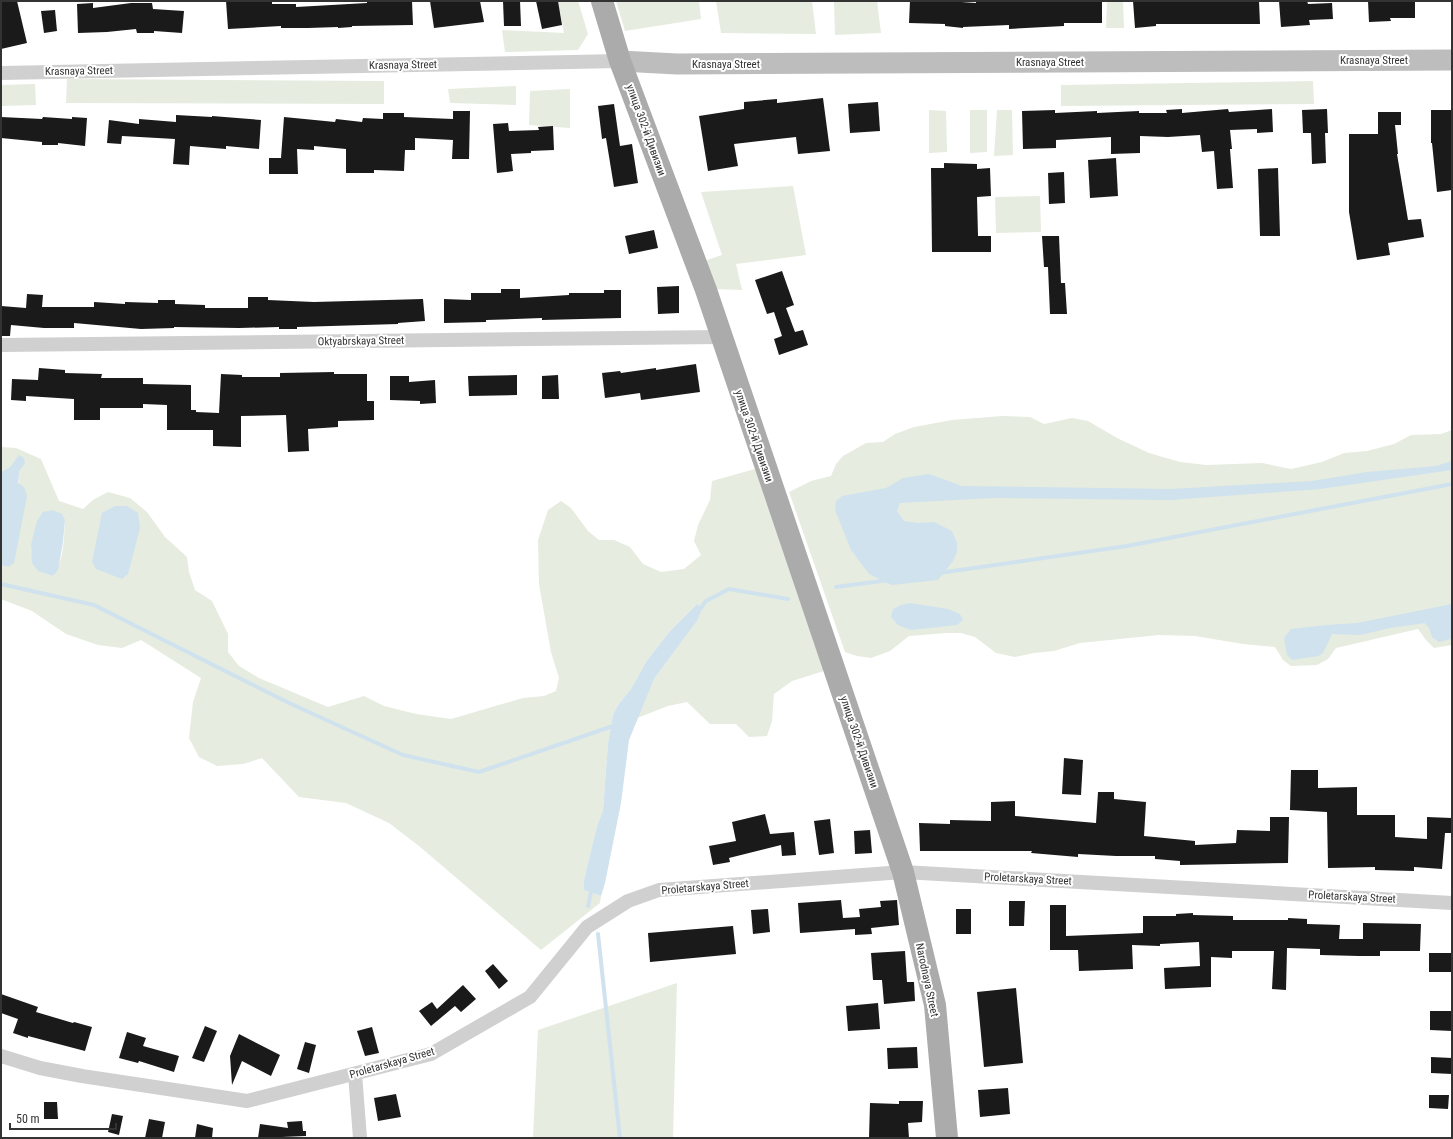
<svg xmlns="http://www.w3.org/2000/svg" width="1453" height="1139" font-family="'Roboto Condensed',sans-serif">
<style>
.green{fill:#e6ecdf;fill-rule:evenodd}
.water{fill:#cfe2ee}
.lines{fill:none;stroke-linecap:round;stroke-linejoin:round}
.stream{stroke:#cfe2ee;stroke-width:4}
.building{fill:#1a1a1a}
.street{stroke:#d0d0d0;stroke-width:14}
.secondary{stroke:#bdbdbd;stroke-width:21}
.primary{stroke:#ababab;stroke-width:22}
.labels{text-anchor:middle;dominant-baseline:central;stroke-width:4;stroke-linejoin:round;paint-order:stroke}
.street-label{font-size:11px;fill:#333;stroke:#fff}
</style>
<rect width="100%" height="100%" fill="#fff"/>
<g class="green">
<polygon points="558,1 578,1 588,34 578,50 505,52 502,30 564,33"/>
<polygon points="616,1 699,1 701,19 625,31"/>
<polygon points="716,1 812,1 816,34 721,33"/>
<polygon points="834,1 877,1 881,33 835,35"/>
<polygon points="1107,1 1123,1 1124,28 1106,28"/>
<polygon points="67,79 384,81 384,104 66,103"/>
<polygon points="1313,81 1314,104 1061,106 1061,85"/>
<polygon points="35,84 36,105 1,106 1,85"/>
<polygon points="516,86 516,105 450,103 448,89"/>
<polygon points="570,89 570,128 529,125 530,91"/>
<polygon points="929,110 946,111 947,152 929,153"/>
<polygon points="970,110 987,110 987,152 970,153"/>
<polygon points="997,110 1012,110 1013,155 994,156"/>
<polygon points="793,186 806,255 736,264 742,290 715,289 704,261 722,255 701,192"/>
<polygon points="1040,196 1041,232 996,233 995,197"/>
<polygon points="1002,416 1030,417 1044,424 1072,418 1088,421 1117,438 1149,453 1180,462 1206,465 1262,463 1291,469 1322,462 1344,453 1367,451 1394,444 1411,435 1441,434 1452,430 1452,645 1434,648 1426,640 1418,629 1336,648 1328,659 1317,665 1291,666 1283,660 1275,647 1243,644 1195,636 1159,635 1080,643 1054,651 1034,653 1015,657 996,653 975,637 961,633 946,633 909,636 890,651 871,658 857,656 845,652 789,492 811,481 831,476 836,464 843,456 866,443 883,442 895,434 914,427 952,420"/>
<path d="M 1,447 L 16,448 L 41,459 L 59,501 L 83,509 L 93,500 L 108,492 L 130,498 L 147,512 L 165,537 L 187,557 L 189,572 L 195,590 L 212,601 L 228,634 L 228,652 L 239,666 L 259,678 L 328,707 L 364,696 L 384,706 L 416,714 L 451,719 L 523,698 L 544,696 L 556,691 L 559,678 L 551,652 L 539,584 L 538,540 L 548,510 L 561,501 L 571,508 L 588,531 L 599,540 L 614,540 L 630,547 L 643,564 L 661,572 L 684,569 L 701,555 L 694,541 L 698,525 L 710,500 L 712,481 L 755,469 L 824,671 L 792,681 L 774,694 L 772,721 L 767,736 L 749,737 L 736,724 L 710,724 L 687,702 L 668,706 L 637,718 L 654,679 L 697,621 L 701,612 L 698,603 L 670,631 L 646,662 L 631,689 L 618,705 L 613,715 L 608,743 L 603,810 L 597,826 L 584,880 L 584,890 L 601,896 L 600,903 L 541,950 L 419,846 L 389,823 L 346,803 L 299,797 L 262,758 L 243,764 L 217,766 L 199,757 L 189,738 L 193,702 L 201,678 L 141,640 L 122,648 L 98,645 L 66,634 L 32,611 L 1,599 L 1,565 L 8,567 L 20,470 L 25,464 L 19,456 L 10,467 L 1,472 ZM 65,520 C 64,538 64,561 53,576 C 32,568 33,567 31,545 Z"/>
<polygon points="677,983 673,1138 533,1138 538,1030"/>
</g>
<g class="water">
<polygon points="19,455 24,458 25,464 20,470 18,483 24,487 27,496 14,563 8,567 1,565 1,472 10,467"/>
<polygon points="1452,461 1452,470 1320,489 1170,500 993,498 900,503 897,511 904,521 918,523 934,522 952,531 957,543 957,552 953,561 938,580 892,585 869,574 851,550 835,510 836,501 842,496 886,488 903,478 929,474 962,486 1171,489 1312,481 1367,472 1436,466"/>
<polygon points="115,506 127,506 138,513 140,528 128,574 122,579 96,569 92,562 102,513"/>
<polygon points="53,510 62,514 65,520 63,542 58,570 53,576 38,571 32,563 31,545 37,521 43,512"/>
<polygon points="698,603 701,612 697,621 654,679 629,740 621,803 605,883 601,896 584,890 584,880 597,826 603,810 608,743 613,715 618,705 631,689 646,662 670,631"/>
<polygon points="910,603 948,609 960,614 963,620 957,625 911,630 898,625 891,617 893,609 901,605"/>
<polygon points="1452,604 1451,639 1439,642 1432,637 1429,628 1425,623 1390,628 1360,635 1332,634 1323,653 1318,656 1292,660 1287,655 1284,638 1291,629 1327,625 1357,623"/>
</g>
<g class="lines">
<g class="stream">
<polyline points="939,573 1127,546 1452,484"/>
<polyline points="1,584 94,605 289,703 403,755 479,772 616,725"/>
<polyline points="836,587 889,580"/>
<polyline points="697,613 706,601 729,589 788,599"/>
<polyline points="588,906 592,887"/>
<polyline points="598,934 620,1138"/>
</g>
</g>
<g class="building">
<polygon points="1,1 17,1 27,43 1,49"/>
<polygon points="226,1 272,1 272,4 296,4 296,7 367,3 367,1 412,1 413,25 352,26 352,27 338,28 338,27 308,28 281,28 281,26 228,29"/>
<polygon points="430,1 480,1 484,22 434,28"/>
<polygon points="503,1 520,1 521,26 504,26"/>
<polygon points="536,1 558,1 562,25 542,29"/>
<polygon points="910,1 947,1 976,3 976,1 1102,1 1102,23 1064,23 1064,26 1009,29 1009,25 963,27 963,28 945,26 945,24 909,23"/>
<polygon points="1133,1 1259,1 1260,24 1156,24 1156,26 1135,28"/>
<polygon points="1279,1 1307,1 1308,4 1332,3 1333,19 1309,20 1310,25 1281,27"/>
<polygon points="1368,1 1415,1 1415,18 1390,18 1391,21 1369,22"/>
<polygon points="93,3 93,8 131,3 152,3 153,9 184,11 182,33 154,31 154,33 137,33 136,29 107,32 78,33 77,4"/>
<polygon points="55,10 57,31 44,33 41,11"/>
<polygon points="823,98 830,151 798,154 796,137 734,144 738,166 708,171 699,116 744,109 744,102 777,99 777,103"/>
<polygon points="878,102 880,131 850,133 848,104"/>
<polygon points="614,104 620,146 632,144 638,183 614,187 606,138 602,139 598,106"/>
<polygon points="1182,109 1182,113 1228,109 1229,112 1272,109 1273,132 1257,133 1257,129 1230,130 1232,149 1230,149 1233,188 1217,189 1214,151 1202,152 1200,135 1168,137 1140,136 1140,153 1111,154 1111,137 1056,140 1056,148 1023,149 1022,111 1055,110 1055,113 1097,111 1097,113 1139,111 1139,113 1167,113 1166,110"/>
<polygon points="1327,109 1328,133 1325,133 1326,163 1312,164 1311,133 1303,133 1302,110"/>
<polygon points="1431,110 1452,110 1452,190 1437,192 1432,143 1431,143"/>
<polygon points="453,111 470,111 469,159 452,159 453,140 415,138 415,150 405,150 404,171 374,170 374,173 346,173 346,149 314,146 314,150 297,149 298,174 269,174 269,158 281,158 284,117 335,122 336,119 362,122 363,118 383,119 383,113 404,113 404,117 453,119"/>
<polygon points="1378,112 1401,112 1401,125 1395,125 1398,154 1397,154 1408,220 1421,219 1424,237 1388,243 1390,255 1357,260 1349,212 1349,134 1378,134"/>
<polygon points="176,115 212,117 212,116 261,120 259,149 226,146 226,149 190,146 189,165 173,164 175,139 122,136 121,144 107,143 109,120 139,124 139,119 176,122"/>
<polygon points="1,117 42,119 43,117 72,119 72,117 87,118 85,146 58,143 58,145 42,145 42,142 1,138"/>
<polygon points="508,123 509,131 539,130 538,127 553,126 554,150 531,151 531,153 511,154 513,171 497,173 493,124"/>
<polygon points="1116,158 1118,196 1090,198 1088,160"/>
<polygon points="944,163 977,164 977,169 990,168 991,196 977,197 978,236 991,236 991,252 932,252 931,168 944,168"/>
<polygon points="1278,168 1280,236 1260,236 1258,169"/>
<polygon points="1064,172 1065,203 1049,204 1048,173"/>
<polygon points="654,230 658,248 629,254 625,236"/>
<polygon points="1042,236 1059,236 1061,283 1065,283 1067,314 1050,314 1048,267 1044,267"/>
<polygon points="782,271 794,305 786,308 795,332 803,330 808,345 779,355 774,339 782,336 774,312 767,314 755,280"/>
<polygon points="679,286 679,313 658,314 657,287"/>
<polygon points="501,289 520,289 520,298 569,295 569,293 604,293 604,290 621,290 621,318 542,320 542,318 486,320 486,322 444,323 444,299 471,300 471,293 501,293"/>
<polygon points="27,294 43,295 42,307 94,307 94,302 125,304 125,302 158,303 158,300 175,300 175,304 205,305 205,308 248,308 248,297 268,297 268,300 314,302 423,299 425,321 398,323 398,324 297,327 297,329 279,329 279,327 239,328 174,327 174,328 141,329 74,323 74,328 44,328 11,325 10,336 1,336 1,306 26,308"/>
<polygon points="696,364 700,392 641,400 640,393 605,398 602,373 620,371 621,373 656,368 656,370"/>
<polygon points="39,368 65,370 65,373 102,374 101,378 143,378 143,384 191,385 191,410 196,410 196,412 219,413 221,374 242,375 242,377 280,377 280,373 334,372 334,374 367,374 367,401 374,401 374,420 338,421 338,427 308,429 309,451 288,452 286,415 241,416 241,447 213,446 213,430 167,430 167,405 143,404 143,408 100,408 100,420 74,420 74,399 26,396 26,401 11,400 12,379 38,380"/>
<polygon points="517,375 517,395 469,396 468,376"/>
<polygon points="558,375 559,399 542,399 542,376"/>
<polygon points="390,376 409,376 409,382 435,380 436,403 420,404 420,401 390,400"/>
<polygon points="1064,758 1083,760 1081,795 1062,794"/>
<polygon points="1291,770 1318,770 1318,788 1357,787 1357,815 1395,815 1395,837 1427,839 1427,817 1452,818 1451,833 1445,833 1442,869 1414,867 1414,871 1375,870 1375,867 1328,868 1327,812 1290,810"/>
<polygon points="1098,792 1114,792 1114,799 1146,802 1144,836 1195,841 1195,845 1236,843 1237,830 1270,831 1270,817 1289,817 1288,863 1180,865 1180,861 1155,859 1155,856 1116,856 1078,854 1078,857 1031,853 1032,851 920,851 919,823 950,824 950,820 991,821 991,802 1015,801 1015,816 1096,823"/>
<polygon points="765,814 770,834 794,832 796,855 782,856 781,845 729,858 730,862 713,865 709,846 736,841 732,822"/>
<polygon points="830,819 834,853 819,855 814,821"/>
<polygon points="870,830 872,853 855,854 854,831"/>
<polygon points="841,900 843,918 860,917 859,909 881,907 880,901 897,900 899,925 871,928 872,934 855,935 855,929 800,933 798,903"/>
<polygon points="1009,901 1025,901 1024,926 1009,926"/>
<polygon points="1050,905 1066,905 1066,936 1143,933 1143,916 1176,916 1176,914 1193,913 1193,915 1233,916 1233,920 1288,920 1288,918 1307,919 1307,924 1340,925 1339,939 1363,939 1363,923 1421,924 1420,951 1380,951 1380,956 1359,956 1320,955 1320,949 1287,948 1286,990 1272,989 1274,951 1232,951 1232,958 1211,957 1211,987 1165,989 1164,968 1200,966 1199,942 1160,944 1160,946 1132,945 1133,969 1079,971 1078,950 1050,950"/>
<polygon points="768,909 770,932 753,934 751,910"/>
<rect x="956" y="909" width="15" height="25"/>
<polygon points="733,926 736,954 650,962 648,933"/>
<polygon points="905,951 907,982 914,982 915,1001 884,1004 882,980 873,980 871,953"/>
<rect x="1429" y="953" width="23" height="19"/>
<polygon points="493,964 508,981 499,989 485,971"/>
<polygon points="463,985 476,999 461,1012 455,1006 431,1026 419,1011 432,1002 437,1009"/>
<polygon points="1016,988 1023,1063 984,1067 977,992"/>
<polygon points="1,994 38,1007 36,1012 73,1023 74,1022 92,1027 85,1051 28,1036 28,1038 13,1033 18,1019 1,1013"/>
<polygon points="878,1003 880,1029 848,1031 846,1006"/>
<polygon points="1430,1011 1452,1011 1452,1031 1430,1030"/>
<polygon points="205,1026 217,1031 204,1062 192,1058"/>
<polygon points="372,1027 379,1053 365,1056 357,1031"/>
<polygon points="127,1032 146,1038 143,1046 179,1056 174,1072 139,1061 138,1063 119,1058"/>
<polygon points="239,1034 280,1055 271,1076 242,1061 232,1085 230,1056"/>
<polygon points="305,1042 316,1045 309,1073 297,1069"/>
<polygon points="917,1047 918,1068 888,1069 887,1048"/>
<polygon points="1431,1057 1452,1058 1452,1074 1431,1073"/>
<polygon points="1008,1088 1010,1114 980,1117 978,1090"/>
<polygon points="396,1094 401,1117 378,1121 374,1098"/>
<polygon points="1429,1095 1449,1095 1448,1109 1429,1108"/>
<polygon points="899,1101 923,1101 922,1122 908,1123 909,1138 869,1138 870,1103 899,1104"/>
<polygon points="44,1102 57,1102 58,1119 44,1119"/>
<polygon points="112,1114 123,1116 119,1135 108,1132"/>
<polygon points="149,1119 165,1122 162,1138 145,1138"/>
<polygon points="302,1121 303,1131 306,1131 306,1136 258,1138 260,1124 288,1128 287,1122"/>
<polygon points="197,1124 213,1128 212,1138 195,1138"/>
</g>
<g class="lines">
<g class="street">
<polyline points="1,73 620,61"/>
<polyline points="1,345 721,337"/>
<polyline points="1,1056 40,1068 82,1076 247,1101 431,1054 530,997 587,927 628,901 659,890 903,872 1452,903"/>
<polyline points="355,1074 360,1138"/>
</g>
<polyline class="secondary" points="620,61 677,64 1452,60"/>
<polyline class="primary" points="602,1 620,61 706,290 903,872 935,1005 947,1138"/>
</g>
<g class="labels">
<g class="street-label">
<text x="1374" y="60">Krasnaya Street</text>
<text x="1050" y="62">Krasnaya Street</text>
<text x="726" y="64">Krasnaya Street</text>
<text transform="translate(403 65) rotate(-1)">Krasnaya Street</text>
<text transform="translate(79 71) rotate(-1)">Krasnaya Street</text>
<text transform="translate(646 130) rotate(70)">улица 302-й Дивизии</text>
<text transform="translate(361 341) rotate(-1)">Oktyabrskaya Street</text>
<text transform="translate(754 436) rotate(71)">улица 302-й Дивизии</text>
<text transform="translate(859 742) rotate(71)">улица 302-й Дивизии</text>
<text transform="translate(1028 879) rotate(3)">Proletarskaya Street</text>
<text transform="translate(705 887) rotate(-5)">Proletarskaya Street</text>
<text transform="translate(1352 897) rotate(3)">Proletarskaya Street</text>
<text transform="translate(927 980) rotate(78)">Narodnaya Street</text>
<text transform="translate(392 1063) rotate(-16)">Proletarskaya Street</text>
</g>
</g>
<rect width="1453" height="1139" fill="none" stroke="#333333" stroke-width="4"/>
<path d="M10 1123v6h106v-6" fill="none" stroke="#333333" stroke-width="2"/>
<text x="16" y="1123" font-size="12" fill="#333333" stroke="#ffffff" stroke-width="3" paint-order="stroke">50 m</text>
</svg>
